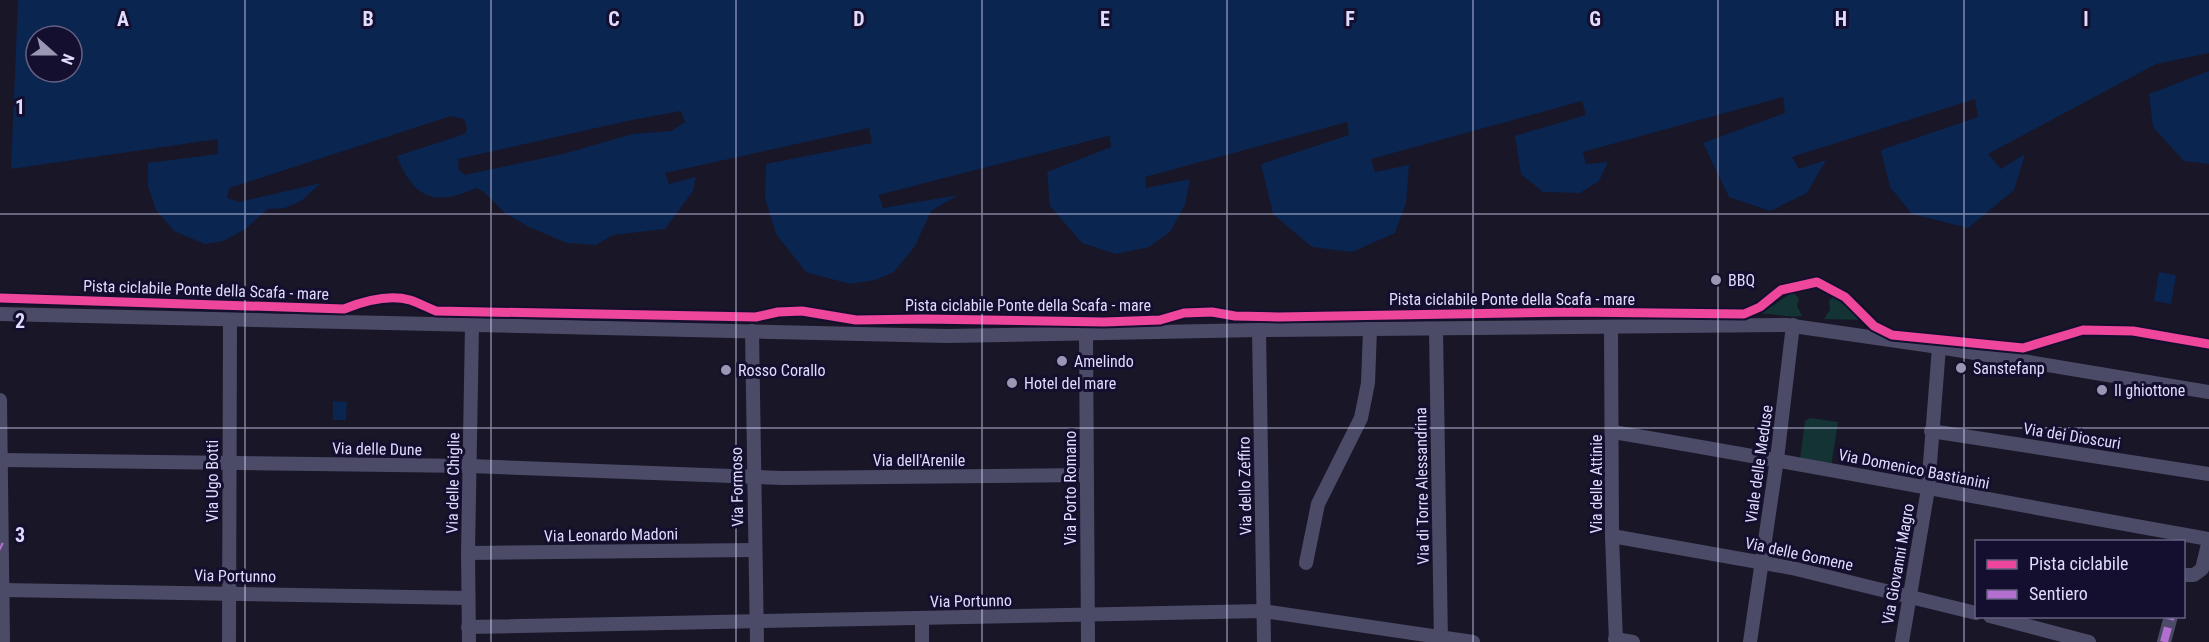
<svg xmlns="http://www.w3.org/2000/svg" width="2209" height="642" font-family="'Roboto Condensed',sans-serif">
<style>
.green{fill:#133334}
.water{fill:#0a2550;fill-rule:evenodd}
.pier{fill:#191627}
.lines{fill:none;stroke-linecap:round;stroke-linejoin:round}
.minor{stroke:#4b4b68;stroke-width:14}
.quiet{stroke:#b36fd0;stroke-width:8;stroke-dasharray:15 8;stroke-linecap:butt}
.cycleway-casing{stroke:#140f2e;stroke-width:13}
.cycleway{stroke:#ed469a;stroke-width:9}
.grid{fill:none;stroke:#dfdcff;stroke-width:1.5;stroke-opacity:0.55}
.poi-dot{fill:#9a97b3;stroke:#140f2e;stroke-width:2}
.labels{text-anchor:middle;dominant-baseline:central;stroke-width:6;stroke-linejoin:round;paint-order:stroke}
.poi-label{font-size:16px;fill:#dfdcff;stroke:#140f2e;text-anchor:start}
.street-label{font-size:16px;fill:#dfdcff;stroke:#140f2e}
.grid-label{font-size:20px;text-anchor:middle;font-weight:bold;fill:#dfdcff;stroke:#140f2e;stroke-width:6;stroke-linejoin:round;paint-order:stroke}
</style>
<rect width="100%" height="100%" fill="#191627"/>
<g class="green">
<path d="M 1793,292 L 1799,299 L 1797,306 L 1802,316 C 1788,318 1774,313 1760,314 Z"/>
<polygon points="1834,296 1866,320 1824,319 1830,310 1829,301"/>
<polygon points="1810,418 1838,422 1831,467 1800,460 1805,421"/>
</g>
<g class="water">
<path d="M 18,0 L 2209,0 L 2209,53 L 2156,64 L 1988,154 L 2001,169 L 2025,154 L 2014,190 L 1968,228 L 1912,214 L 1890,187 L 1881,150 L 1978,117 L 1975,99 L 1792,157 L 1799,169 L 1826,160 L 1807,193 L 1770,211 L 1729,197 L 1703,143 L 1785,113 L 1783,97 L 1583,152 L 1586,164 L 1608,162 L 1599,181 L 1580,193 L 1543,192 L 1521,174 L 1515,136 L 1586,115 L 1582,101 L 1371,159 L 1375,172 L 1409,165 L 1406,203 L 1395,233 L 1352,252 L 1312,247 L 1273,214 L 1261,164 L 1349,135 L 1347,122 L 1145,177 L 1146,188 L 1190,179 L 1185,205 L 1170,232 L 1149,247 L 1116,254 L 1082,243 L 1050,206 L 1047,172 L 1111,147 L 1109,136 L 879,195 L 883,208 L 958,195 L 931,211 L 915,246 L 894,272 L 875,280 L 850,284 L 806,272 L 776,234 L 765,198 L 766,164 L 872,143 L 869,128 L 665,173 L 669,184 L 696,177 L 693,191 L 665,229 L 613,235 L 596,245 L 567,243 L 529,227 L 505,213 L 484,192 L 476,188 C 436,207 413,199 397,156 L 465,134 L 467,128 L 464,119 L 451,116 L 229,188 L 227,198 L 239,202 L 321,183 L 301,201 L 285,208 L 268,209 L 244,230 L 223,241 L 205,244 L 174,231 L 156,210 L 148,186 L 148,163 L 218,154 L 218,139 L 11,169 ZM 36,36 L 72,36 L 72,72 L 36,72 ZM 681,111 L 685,122 L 671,131 L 632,134 L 567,153 L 465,175 L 459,170 L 458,159 L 632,120 Z"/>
<polygon points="2209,71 2209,164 2184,161 2153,127 2149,94"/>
<polygon points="2159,272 2176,275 2171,304 2154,301"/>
<polygon points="333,401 347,402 346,420 333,420"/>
</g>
<polygon class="pier" points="1109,136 1111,147 1085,154 1108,145 1107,140 883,197 885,204 913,200 883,208 879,195"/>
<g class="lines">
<g class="minor">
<polyline points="0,314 947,336 1259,330 1786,325 1939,347 2209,392"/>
<polyline points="1611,327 1612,536 1616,642"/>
<polyline points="1259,330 1264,642"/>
<polyline points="1436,330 1441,642"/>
<polyline points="752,331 757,642"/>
<polyline points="1086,334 1088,642"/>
<polyline points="0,400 3,642"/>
<polyline points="1931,431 2209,474"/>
<path d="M 1613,432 C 1812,465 2010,504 2209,539"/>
<polyline points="1,460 469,466 783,478 1086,475"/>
<polyline points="1612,536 1792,568 1976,613"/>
<polyline points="468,553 755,550"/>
<polyline points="1306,563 1318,504 1361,418 1368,383 1370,330"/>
<polyline points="2184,575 2194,575 2202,569 2209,540"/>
<polyline points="2,590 468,598"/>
<polyline points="1990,616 2089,642"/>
<polyline points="922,619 922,642"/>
<polyline points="468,627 1263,611 1473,642"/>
<polyline points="1615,639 1633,642"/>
<polyline points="229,642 230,320"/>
<polyline points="469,642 468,553 472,325"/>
<polyline points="1750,642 1777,459 1793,325"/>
<polyline points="1902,642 1928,489 1939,347"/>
<polyline points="2164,642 2171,616"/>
</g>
<g class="quiet">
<polyline points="0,546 2,547"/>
<polyline points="2164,642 2171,616"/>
</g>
<g class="cycleway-casing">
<path id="cycleway" d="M 0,298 L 344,309 C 364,301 388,294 410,300 C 419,303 428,308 436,311 L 756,317 L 778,312 L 802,311 L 856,320 L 924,319 L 1104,322 L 1160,320 L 1184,313 L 1212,312 L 1235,316 L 1278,317 L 1573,312 L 1744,314 L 1760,307 L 1781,290 L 1817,282 L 1845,297 L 1874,326 L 1892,335 L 2023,348 L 2083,330 L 2133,331 L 2209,344"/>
</g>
<use href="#cycleway" class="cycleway"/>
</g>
<path class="grid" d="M 245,0 L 245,642M 491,0 L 491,642M 736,0 L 736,642M 982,0 L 982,642M 1227,0 L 1227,642M 1473,0 L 1473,642M 1718,0 L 1718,642M 1964,0 L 1964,642M 0,214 L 2209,214M 0,428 L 2209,428"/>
<g class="poi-dot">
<circle cx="1716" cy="280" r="6"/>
<circle cx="1062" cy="361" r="6"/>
<circle cx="1961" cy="368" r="6"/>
<circle cx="726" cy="370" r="6"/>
<circle cx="1012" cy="383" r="6"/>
<circle cx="2102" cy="390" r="6"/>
</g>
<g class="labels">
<g class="poi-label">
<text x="1728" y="280">BBQ</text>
<text x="1074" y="361">Amelindo</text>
<text x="1973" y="368">Sanstefanp</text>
<text x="738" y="370">Rosso Corallo</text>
<text x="1024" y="383">Hotel del mare</text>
<text x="2114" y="390">Il ghiottone</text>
</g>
<g class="street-label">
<text transform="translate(206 290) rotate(2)">Pista ciclabile Ponte della Scafa - mare</text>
<text x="1512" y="299">Pista ciclabile Ponte della Scafa - mare</text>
<text x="1028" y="305">Pista ciclabile Ponte della Scafa - mare</text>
<text transform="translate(2072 436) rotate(9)">Via dei Dioscuri</text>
<text transform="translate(377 449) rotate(1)">Via delle Dune</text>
<text x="919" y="460">Via dell'Arenile</text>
<text transform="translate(1759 464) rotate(-82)">Viale delle Meduse</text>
<text transform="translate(1914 469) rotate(11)">Via Domenico Bastianini</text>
<text transform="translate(212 481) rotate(-90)">Via Ugo Botti</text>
<text transform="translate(453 483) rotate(-89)">Via delle Chiglie</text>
<text transform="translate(1596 484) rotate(-90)">Via delle Attinie</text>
<text transform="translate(1245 486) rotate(-91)">Via dello Zeffiro</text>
<text transform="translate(1422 486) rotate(-91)">Via di Torre Alessandrina</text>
<text transform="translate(737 487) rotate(-91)">Via Formoso</text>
<text transform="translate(1070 488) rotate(-90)">Via Porto Romano</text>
<text transform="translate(611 535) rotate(-1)">Via Leonardo Madoni</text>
<text transform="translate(1799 554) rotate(12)">Via delle Gomene</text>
<text transform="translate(1898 564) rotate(-80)">Via Giovanni Magro</text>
<text transform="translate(235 576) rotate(1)">Via Portunno</text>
<text transform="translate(971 601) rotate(-1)">Via Portunno</text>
</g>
</g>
<g class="grid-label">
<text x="123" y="26">A</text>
<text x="368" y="26">B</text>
<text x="614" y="26">C</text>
<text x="859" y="26">D</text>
<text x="1105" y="26">E</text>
<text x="1350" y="26">F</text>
<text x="1595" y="26">G</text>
<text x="1841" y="26">H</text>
<text x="2086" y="26">I</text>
<text x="20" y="114">1</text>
<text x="20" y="328">2</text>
<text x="20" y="542">3</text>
</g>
<rect x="1975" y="540" width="210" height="78" fill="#140f2e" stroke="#656182" stroke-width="1.5"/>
<rect x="1987" y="560" width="30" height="9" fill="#ed469a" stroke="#656182" stroke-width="1.5"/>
<text x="2029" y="570" font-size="18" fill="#dfdcff">Pista ciclabile</text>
<rect x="1987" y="590" width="30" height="9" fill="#b36fd0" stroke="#656182" stroke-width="1.5"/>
<text x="2029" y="600" font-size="18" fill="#dfdcff">Sentiero</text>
<g transform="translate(54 54) rotate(111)"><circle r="28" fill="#140f2e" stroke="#656182" stroke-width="1.5"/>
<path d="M0-4.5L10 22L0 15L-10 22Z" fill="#9a97b3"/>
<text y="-9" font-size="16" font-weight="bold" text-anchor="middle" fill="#dfdcff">N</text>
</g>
</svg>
